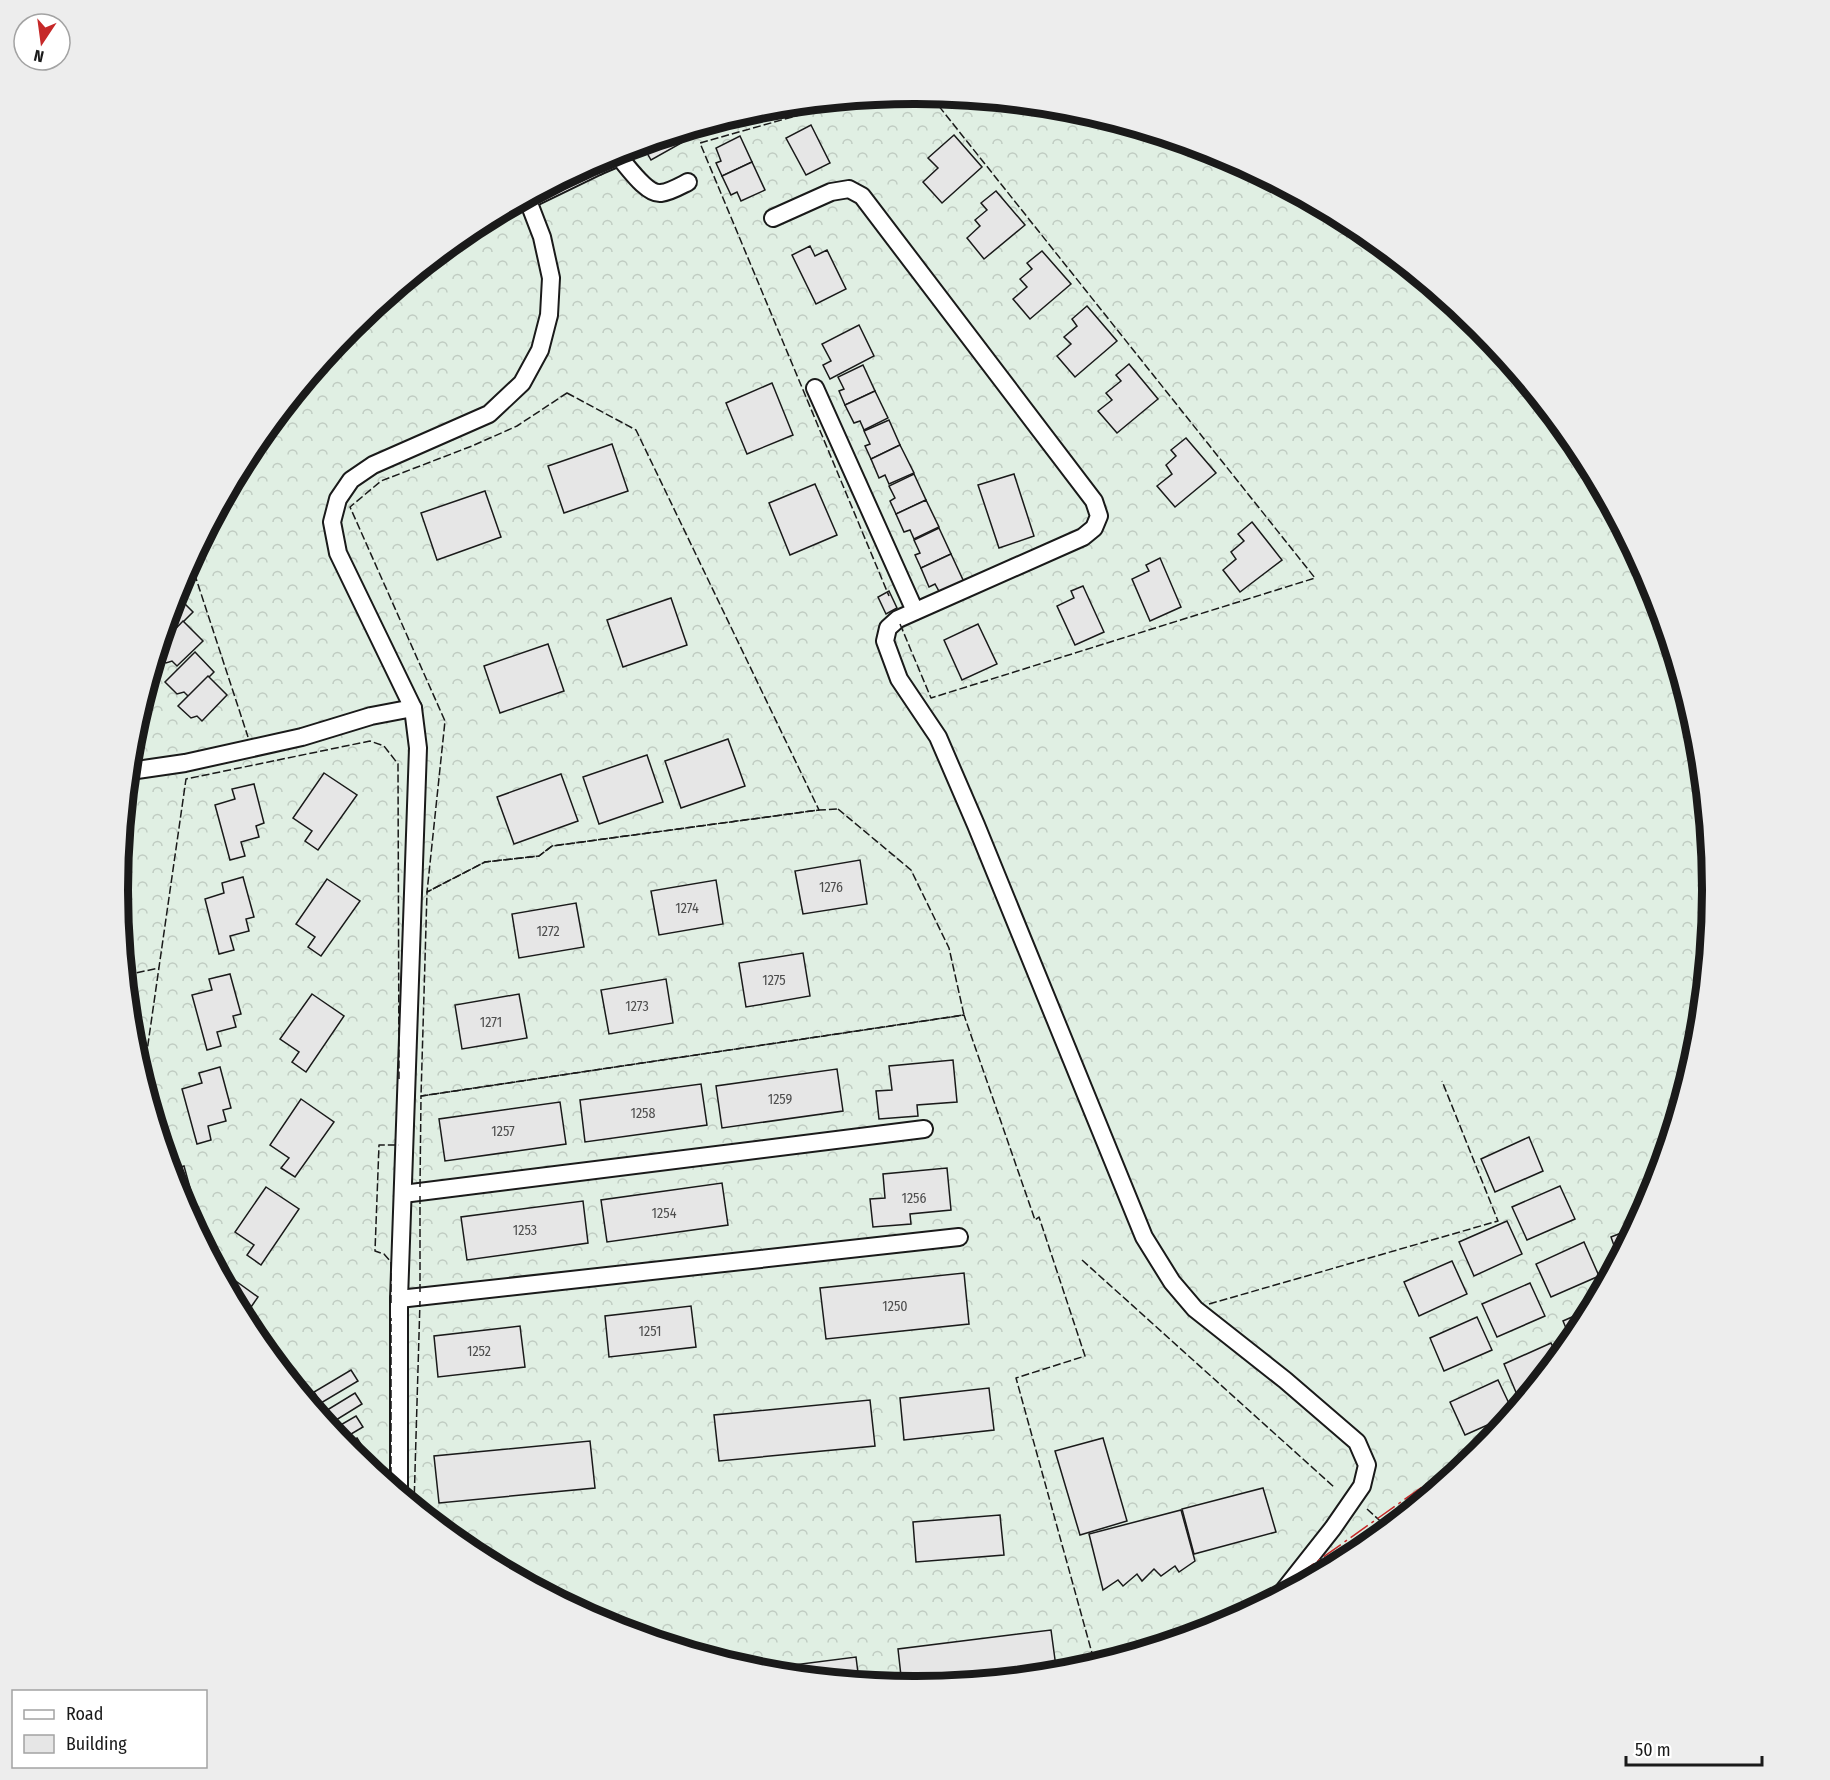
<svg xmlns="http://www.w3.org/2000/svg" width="1830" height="1780" font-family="'Fira Sans Condensed',sans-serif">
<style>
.forest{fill:url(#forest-crowns);stroke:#6a6a6a;stroke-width:1.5}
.building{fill:#e6e6e6;stroke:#1a1a1a;stroke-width:1.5}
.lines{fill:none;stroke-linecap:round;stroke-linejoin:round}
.street-casing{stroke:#1a1a1a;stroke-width:20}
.street{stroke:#fff;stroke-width:16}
.fence{stroke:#1a1a1a;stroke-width:1.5;stroke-dasharray:8 3;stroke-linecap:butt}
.power{stroke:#c62828;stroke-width:1.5;stroke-dasharray:21 4.5 3 4.5;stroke-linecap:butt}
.labels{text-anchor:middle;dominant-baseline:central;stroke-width:4.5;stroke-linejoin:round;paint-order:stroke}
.number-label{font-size:14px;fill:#4d4d4d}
.rim{fill:none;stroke:#1a1a1a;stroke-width:8}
</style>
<defs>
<pattern id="forest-crowns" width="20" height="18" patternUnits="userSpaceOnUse" patternTransform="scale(1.5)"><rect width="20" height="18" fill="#e0efe3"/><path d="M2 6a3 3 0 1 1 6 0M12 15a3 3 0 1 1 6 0" fill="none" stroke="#c0ccc2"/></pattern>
</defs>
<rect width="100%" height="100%" fill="#fff"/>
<circle class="forest" cx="915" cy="890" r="794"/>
<g class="building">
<polygon points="716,121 717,123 651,160 642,144"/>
<polygon points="811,125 830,163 806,175 786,138"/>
<polygon points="954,135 982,167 942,203 923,182 938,168 928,158"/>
<polygon points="740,136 752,162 722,176 716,163 721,161 716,148"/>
<polygon points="752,162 765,190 741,201 737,192 731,195 722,176"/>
<polygon points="996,191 1025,225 984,259 967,238 980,226 975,220 987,210 981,203"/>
<polygon points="810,246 815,256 827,250 846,289 816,304 792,255"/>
<polygon points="1042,251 1071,284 1030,319 1013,299 1027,287 1020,279 1032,269 1027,263"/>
<polygon points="1087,306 1117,341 1075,377 1057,356 1071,344 1064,337 1077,326 1072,319"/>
<polygon points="859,325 874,356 830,379 823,365 831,361 822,344"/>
<polygon points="1129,364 1158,399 1117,433 1098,411 1112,400 1106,393 1121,381 1116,375"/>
<polygon points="863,365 875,391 845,405 839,391 844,389 838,377"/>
<polygon points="772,383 793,435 747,454 726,403"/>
<polygon points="875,391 888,418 864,430 860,421 854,423 845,405"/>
<polygon points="889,420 900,445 871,459 865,446 870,444 864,431"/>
<polygon points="1186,438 1216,473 1175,507 1157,486 1172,474 1166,465 1176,456 1171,450"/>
<polygon points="612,444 628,491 564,513 548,466"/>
<polygon points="900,445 914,473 889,484 885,475 879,478 871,459"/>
<polygon points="914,474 926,500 896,514 890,501 895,498 889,486"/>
<polygon points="1014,474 1034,536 999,548 978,485"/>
<polygon points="815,484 837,535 790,555 769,503"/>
<polygon points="485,491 501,537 437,560 421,513"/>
<polygon points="926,500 939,527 914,539 910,530 904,532 896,514"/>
<polygon points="1252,522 1282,560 1240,592 1223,570 1236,559 1231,552 1244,541 1238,534"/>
<polygon points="939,528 951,554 921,568 915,555 920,553 914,540"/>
<polygon points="951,554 964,582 940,593 935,584 929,587 921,568"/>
<polygon points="1160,558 1181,607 1150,621 1132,579 1149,571 1146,565"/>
<polygon points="1083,586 1104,632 1075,645 1057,606 1074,598 1071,591"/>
<polygon points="889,591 897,608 886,614 878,597"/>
<polygon points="176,595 193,612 167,638 164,634"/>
<polygon points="671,598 687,645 623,667 607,620"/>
<polygon points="183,621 203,641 177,666 172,661 166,663 157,655 161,644"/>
<polygon points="978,624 997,664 962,680 944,640"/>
<polygon points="548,644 564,691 500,713 484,666"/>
<polygon points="195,652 214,672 189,697 184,692 177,694 165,682"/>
<polygon points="208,676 227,695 202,721 197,716 191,718 178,706"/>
<polygon points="728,739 745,786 681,808 665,761"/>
<polygon points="647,755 663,802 599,824 583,777"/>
<polygon points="324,773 357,795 318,850 305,841 312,831 293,818"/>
<polygon points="561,774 578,821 514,844 497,797"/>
<polygon points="254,784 264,823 256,826 259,837 241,842 245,856 230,860 215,805 235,799 232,789"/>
<polygon points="860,860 867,904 803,914 795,871"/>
<polygon points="243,877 254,917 246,919 249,931 230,936 234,950 219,954 205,899 224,893 222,883"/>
<polygon points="327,879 360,901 321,956 308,947 315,937 296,924"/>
<polygon points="716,880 723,924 659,935 651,891"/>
<polygon points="576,903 584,947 519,958 512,914"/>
<polygon points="803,953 810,996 746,1007 739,963"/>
<polygon points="230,974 241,1014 233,1016 236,1027 217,1032 221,1046 207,1050 192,995 212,990 209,979"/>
<polygon points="666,979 673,1023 609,1034 601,990"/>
<polygon points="312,994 344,1016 306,1072 292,1062 299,1052 280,1039"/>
<polygon points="519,994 527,1038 462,1049 455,1005"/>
<polygon points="953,1060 957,1102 917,1105 918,1116 879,1119 876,1091 892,1090 889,1066"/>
<polygon points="220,1067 231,1108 223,1110 226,1121 208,1126 211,1140 197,1144 182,1089 202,1083 199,1073"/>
<polygon points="837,1069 843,1111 722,1128 716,1086"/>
<polygon points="701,1084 707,1125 585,1142 580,1100"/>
<polygon points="301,1099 334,1122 295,1177 281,1168 289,1158 270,1145"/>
<polygon points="560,1102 566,1144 445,1161 439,1119"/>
<polygon points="1529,1137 1543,1171 1495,1192 1481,1159"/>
<polygon points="184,1166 195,1206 187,1208 187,1211 179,1195 171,1170"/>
<polygon points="947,1168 951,1210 910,1214 911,1224 873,1227 870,1199 885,1198 883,1174"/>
<polygon points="722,1183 728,1225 607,1242 601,1200"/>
<polygon points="1560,1186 1575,1219 1527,1240 1512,1207"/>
<polygon points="266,1187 299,1209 261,1265 247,1255 254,1245 235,1232"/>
<polygon points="583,1201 588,1243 467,1260 461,1217"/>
<polygon points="1507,1221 1522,1254 1474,1276 1459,1242"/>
<polygon points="1634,1228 1618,1257 1611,1237"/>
<polygon points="1584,1242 1599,1276 1551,1297 1536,1264"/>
<polygon points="1452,1261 1467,1294 1419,1316 1404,1282"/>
<polygon points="964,1273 969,1324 826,1339 820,1288"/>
<polygon points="226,1274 258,1297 244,1317 223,1278"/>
<polygon points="1530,1283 1545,1316 1497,1337 1482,1304"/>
<polygon points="691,1306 696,1347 609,1357 605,1316"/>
<polygon points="1590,1309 1577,1333 1571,1340 1563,1321"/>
<polygon points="1477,1317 1492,1350 1444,1371 1430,1338"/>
<polygon points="520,1326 525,1367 438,1377 434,1336"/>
<polygon points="1551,1343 1558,1357 1528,1393 1518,1397 1504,1364"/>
<polygon points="351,1370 358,1381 321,1403 314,1392"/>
<polygon points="1498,1380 1513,1412 1510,1415 1465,1435 1450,1402"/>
<polygon points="989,1388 994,1430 904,1440 900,1398"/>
<polygon points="355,1393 362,1404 328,1425 319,1415"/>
<polygon points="870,1400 875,1446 719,1461 714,1415"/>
<polygon points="356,1416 363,1427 341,1440 332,1430"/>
<polygon points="357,1438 364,1449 353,1455 345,1445"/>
<polygon points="1103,1438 1127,1521 1080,1535 1055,1451"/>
<polygon points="590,1441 595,1488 439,1503 434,1456"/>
<polygon points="1263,1488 1276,1532 1194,1554 1182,1509"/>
<polygon points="1181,1510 1195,1561 1179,1572 1175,1566 1161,1576 1154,1569 1142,1581 1137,1574 1123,1586 1118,1580 1103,1590 1089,1534"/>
<polygon points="1000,1515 1004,1555 916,1562 913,1522"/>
<polygon points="1051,1630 1056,1667 1047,1668 1048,1674 915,1687 907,1686 907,1684 902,1685 898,1649"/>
<polygon points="856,1657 859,1681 754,1670"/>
</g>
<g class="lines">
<g class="street-casing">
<g id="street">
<path d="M 598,166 L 619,157 C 628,167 647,195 661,193 C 670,192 680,186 688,182"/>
<polyline points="528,200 598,166 595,162"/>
<polyline points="773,218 831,192 849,189 862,196 1094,501 1099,516 1094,528 1083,537 898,619 888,628 885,641 899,679 938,737 976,825 1144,1237 1172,1282 1195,1309 1285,1380 1357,1442 1367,1465 1362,1486 1333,1528 1281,1594"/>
<polyline points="815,388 915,611"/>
<polyline points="130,771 185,763 302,737 371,716 413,708"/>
<polyline points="403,1194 924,1129"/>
<polyline points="399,1299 959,1237"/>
<polyline points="399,1493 399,1299 418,748 413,708 338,553 332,522 338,499 351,480 373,465 489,414 522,383 540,350 549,315 551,278 542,237 527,198"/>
</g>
</g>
<use href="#street" class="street"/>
<g class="fence">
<polyline points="856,99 700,143 889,596"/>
<polygon points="567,393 636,430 819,810 552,846 539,856 485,862 427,892 445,721 350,507 381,481 472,446 517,426"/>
<polyline points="191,563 248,737"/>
<polyline points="900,624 931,698 1315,578 930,95"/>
<polygon points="838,809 911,870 949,948 964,1015 421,1096 427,892 485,862 539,856 552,846 819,810"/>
<polyline points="126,975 159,968"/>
<polyline points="143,1079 186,779 370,741 384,746 398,764 399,1079"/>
<polyline points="420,1187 421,1096 964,1015 1035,1220 1039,1217 1085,1356 1016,1378 1095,1664"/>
<polyline points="1082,1260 1334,1487"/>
<polyline points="420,1292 420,1196"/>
<polyline points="391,1303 391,1262 384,1254 375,1251 379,1145 399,1145"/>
<polyline points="1209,1304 1498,1221 1442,1081"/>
<polyline points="391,1486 391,1318"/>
<polyline points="414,1505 420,1301"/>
<polyline points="1367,1509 1388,1528"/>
</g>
<polyline class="power" points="1243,1614 1491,1438"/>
</g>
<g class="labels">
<g class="number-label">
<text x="831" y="887">1276</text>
<text x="687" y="908">1274</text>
<text x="548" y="931">1272</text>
<text x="774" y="980">1275</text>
<text x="637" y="1006">1273</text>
<text x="491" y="1022">1271</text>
<text x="780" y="1099">1259</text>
<text x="643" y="1113">1258</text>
<text x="503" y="1131">1257</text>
<text x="914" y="1198">1256</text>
<text x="664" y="1213">1254</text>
<text x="525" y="1230">1253</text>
<text x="895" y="1306">1250</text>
<text x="650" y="1331">1251</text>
<text x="479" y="1351">1252</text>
</g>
</g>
<path d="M0 0H1830V1780H0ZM914 104H916A786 786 0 0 1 1702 890V890A786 786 0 0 1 916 1676H914A786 786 0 0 1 128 890V890A786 786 0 0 1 914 104Z" fill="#ededed" fill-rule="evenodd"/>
<path class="rim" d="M914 104H916A786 786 0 0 1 1702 890V890A786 786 0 0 1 916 1676H914A786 786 0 0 1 128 890V890A786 786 0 0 1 914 104Z"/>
<rect x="12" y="1690" width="195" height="78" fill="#ffffff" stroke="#a3a3a3" stroke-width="1.5"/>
<rect x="24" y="1710" width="30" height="9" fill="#ffffff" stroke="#a3a3a3" stroke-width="1.5"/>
<text x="66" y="1720" font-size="18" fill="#1a1a1a">Road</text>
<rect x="24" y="1735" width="30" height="18" fill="#e6e6e6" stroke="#a3a3a3" stroke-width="1.5"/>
<text x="66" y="1750" font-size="18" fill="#1a1a1a">Building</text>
<g transform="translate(42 42) rotate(193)"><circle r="28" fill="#ffffff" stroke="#a3a3a3" stroke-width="1.5"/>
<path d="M0-4.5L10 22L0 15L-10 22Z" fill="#c62828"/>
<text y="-9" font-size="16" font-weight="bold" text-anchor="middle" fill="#1a1a1a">N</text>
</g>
<path d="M1626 1756v9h136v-9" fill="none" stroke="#1a1a1a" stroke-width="3"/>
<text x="1635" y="1756" font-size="18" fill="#1a1a1a" stroke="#ffffff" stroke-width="4.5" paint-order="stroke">50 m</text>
</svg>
